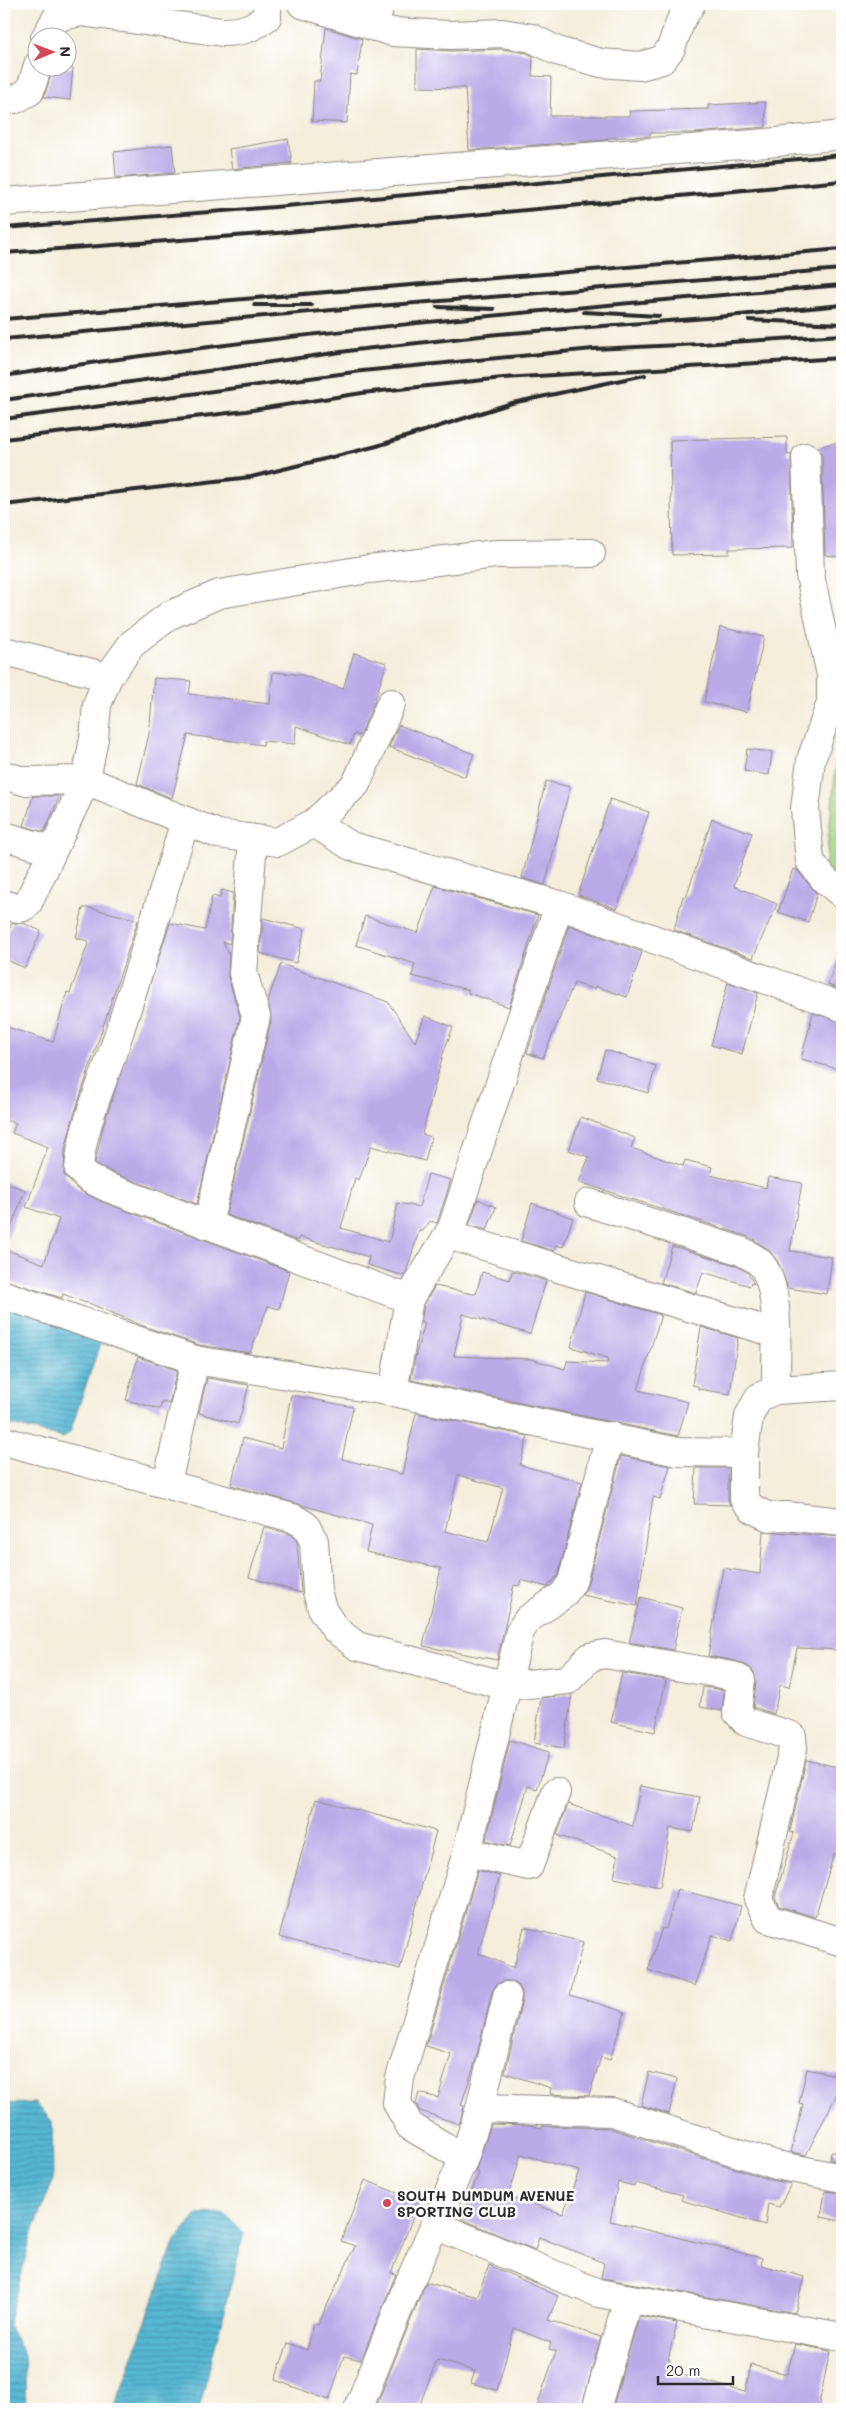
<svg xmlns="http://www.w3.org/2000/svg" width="846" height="2413" font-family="Mali,sans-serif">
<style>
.green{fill:#a4d381;stroke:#687f56}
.water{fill:url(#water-rules);stroke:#407180}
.building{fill:#baaae8;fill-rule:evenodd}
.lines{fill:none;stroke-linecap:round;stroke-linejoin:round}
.minor-casing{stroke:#908c83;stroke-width:30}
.minor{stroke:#fff;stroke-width:28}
.rail{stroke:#2b2b2b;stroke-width:4}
.poi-dot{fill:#d1495b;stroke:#fff;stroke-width:2}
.labels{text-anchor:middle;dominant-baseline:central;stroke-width:5;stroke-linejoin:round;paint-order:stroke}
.poi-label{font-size:14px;font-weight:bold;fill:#2b2b2b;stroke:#fff;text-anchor:start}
</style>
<defs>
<pattern id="water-rules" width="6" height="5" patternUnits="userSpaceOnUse" patternTransform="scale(1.25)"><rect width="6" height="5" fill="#56b7d4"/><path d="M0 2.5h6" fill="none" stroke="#4795ac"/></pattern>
</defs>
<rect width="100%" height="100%" fill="#fff"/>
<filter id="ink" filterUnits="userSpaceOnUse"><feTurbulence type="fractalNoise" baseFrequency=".02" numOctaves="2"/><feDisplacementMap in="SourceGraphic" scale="10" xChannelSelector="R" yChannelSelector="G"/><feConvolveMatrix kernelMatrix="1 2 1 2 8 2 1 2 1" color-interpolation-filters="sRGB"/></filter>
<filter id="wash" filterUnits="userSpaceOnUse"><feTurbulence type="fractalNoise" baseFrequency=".0096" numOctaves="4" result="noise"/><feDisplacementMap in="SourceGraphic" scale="20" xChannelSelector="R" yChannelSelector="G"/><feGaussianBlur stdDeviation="1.12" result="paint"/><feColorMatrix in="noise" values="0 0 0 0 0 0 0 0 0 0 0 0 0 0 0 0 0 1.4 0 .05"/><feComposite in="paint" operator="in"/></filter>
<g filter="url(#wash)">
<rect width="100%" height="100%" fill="#f4eedb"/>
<polygon class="green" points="842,710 842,883 824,879"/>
<g class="water">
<polygon points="4,1302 102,1338 70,1432 63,1438 4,1423"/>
<polygon points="35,2103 52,2121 53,2181 31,2237 8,2325 24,2355 26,2409 4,2409 4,2104"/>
<polygon points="223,2213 244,2233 199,2409 114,2409 175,2241 198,2214"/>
</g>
<g id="blocks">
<g class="building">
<polygon points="326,28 362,39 357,75 350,74 347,123 312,121 314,81 320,81"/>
<polygon points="417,49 451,51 501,49 527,53 533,56 532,76 551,77 550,116 630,116 629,111 708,109 708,105 765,102 766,127 695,133 650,133 650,136 607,138 606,140 469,150 465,88 417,87"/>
<polygon points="53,68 73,68 70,100 44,97"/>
<polygon points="288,139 292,163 232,169 229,149"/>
<polygon points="172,145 175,173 116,178 114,152"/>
<polygon points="787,437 787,455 791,454 793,548 729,549 729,554 672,555 670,440"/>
<polygon points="842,441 842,557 825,555 822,456 818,447"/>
<polygon points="720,627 764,637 747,712 704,702"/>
<polygon points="354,653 387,663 373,705 360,736 354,734 350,745 296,726 295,744 263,741 263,745 188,735 172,798 137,784 149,734 154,678 191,681 189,694 270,704 273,672 302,675 343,689"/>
<polygon points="399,725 474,754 465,777 389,747"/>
<polygon points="747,749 772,752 769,775 744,771"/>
<polygon points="546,781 570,787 545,885 522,878"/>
<polygon points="33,796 60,796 44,832 24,826"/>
<polygon points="610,799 649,812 617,909 578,895"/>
<polygon points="712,819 752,833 734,886 777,904 753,958 674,930 683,896 686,897"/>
<polygon points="793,869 797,870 817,894 808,922 778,912"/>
<polygon points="435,886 538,915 509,1007 468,993 469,990 412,976 415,964 356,945 365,916 418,933"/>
<polygon points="222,890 233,893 230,944 223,942 229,954 228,977 240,1017 197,1204 115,1174 95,1163 103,1127 170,923 205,930 212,896 220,898"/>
<polygon points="83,908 91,908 138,920 73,1118 65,1150 64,1175 77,1189 102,1202 289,1271 279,1309 268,1306 250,1353 199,1345 146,1327 86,1302 86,1303 63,1294 62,1298 4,1280 4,1249 44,1264 59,1219 26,1207 48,1147 12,1133 16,1123 4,1120 4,1026 53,1042 67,992 70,993 89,941 76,938"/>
<polygon points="263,918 305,929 296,963 260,953"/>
<polygon points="12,923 23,923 41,931 25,968 4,959 4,941"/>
<polygon points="569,925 642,952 627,997 595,986 594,989 574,983 543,1058 527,1053"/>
<polygon points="838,954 842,954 842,990 828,985"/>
<polygon points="281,964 388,1002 415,1042 425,1016 453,1027 443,1054 422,1134 431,1137 425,1161 371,1146 359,1180 355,1178 341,1228 389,1242 398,1203 419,1207 428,1174 451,1180 437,1223 430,1221 423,1231 419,1231 405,1276 367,1265 369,1257 299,1237 298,1241 226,1215 271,1020 268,1000"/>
<polygon points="728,982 758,993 742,1054 711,1045"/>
<polygon points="813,1013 842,1022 842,1070 801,1059"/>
<polygon points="605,1050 656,1066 648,1093 597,1078"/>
<polygon points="581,1117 635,1138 631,1148 683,1166 685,1160 712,1167 710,1175 766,1188 768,1177 802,1183 790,1251 832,1257 827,1294 788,1288 778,1262 767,1248 749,1237 579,1182 589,1157 569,1150"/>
<polygon points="4,1182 25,1190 6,1242 4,1241"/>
<polygon points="478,1199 496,1207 487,1230 469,1225"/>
<polygon points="532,1203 573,1218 563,1247 556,1245 554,1251 521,1241"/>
<polygon points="672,1246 735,1265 747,1272 754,1284 751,1283 750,1286 703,1272 696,1293 661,1283"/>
<polygon points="512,1271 546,1281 530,1334 463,1314 454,1356 531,1359 565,1369 567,1361 607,1363 608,1358 571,1347 585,1292 661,1315 638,1390 688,1402 678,1436 411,1380 416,1353 425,1323 421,1322 424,1305 435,1286 473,1294 476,1294 482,1272 510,1280"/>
<polygon points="701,1327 738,1338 730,1394 698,1389 698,1386 692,1385"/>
<polygon points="138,1357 177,1370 169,1404 162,1402 160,1409 126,1400"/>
<polygon points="207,1378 249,1385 238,1424 199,1413"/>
<path d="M 291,1395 L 353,1407 L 342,1459 L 402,1474 L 416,1413 L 528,1436 L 520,1465 L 582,1482 L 558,1575 L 547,1587 L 521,1580 L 519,1586 L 514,1585 L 497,1660 L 423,1646 L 441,1568 L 366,1552 L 372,1525 L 231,1485 L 243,1438 L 281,1448 ZM 458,1475 L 503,1488 L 488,1542 L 445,1531 Z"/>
<polygon points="621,1456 670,1466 660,1499 653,1497 637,1606 582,1595 587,1586"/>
<polygon points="696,1468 728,1468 728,1499 730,1505 694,1504"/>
<polygon points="264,1527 287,1533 293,1536 297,1542 301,1593 249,1577"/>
<polygon points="763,1531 842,1537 840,1612 842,1612 842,1650 797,1648 789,1687 780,1685 774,1714 753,1707 756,1681 754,1672 748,1666 736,1661 708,1656 723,1568 760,1574"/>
<polygon points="641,1597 682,1608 673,1650 629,1642"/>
<polygon points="622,1673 666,1680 655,1732 611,1722"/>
<polygon points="703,1687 724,1690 722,1711 700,1707"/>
<polygon points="572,1694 564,1748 534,1743 541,1698"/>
<polygon points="510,1740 549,1752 537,1789 528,1786 510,1846 486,1840"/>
<polygon points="806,1760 842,1768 842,1856 834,1854 815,1917 779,1906 775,1897 794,1833 790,1832"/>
<polygon points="640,1786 700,1797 693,1832 670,1828 660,1887 614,1878 618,1856 557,1835 568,1804 633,1826"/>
<polygon points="316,1799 436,1831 400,1969 279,1937"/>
<polygon points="478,1870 500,1876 478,1953 514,1968 524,1927 583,1942 570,1995 625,2012 610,2060 601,2057 589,2096 550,2094 551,2088 505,2073 522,2000 522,1992 518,1985 511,1981 503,1981 496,1985 492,1992 475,2063 461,2105 464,2106 459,2124 420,2111 416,2104 419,2093 438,2098 451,2054 426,2046"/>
<polygon points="677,1889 741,1906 732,1941 712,1935 694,1986 648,1970 662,1928 666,1929"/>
<polygon points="807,2069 842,2076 842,2084 806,2155 791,2152 803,2104 799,2103"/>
<polygon points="649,2072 677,2079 669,2114 641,2105"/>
<path d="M 491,2124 L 531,2125 L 541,2128 L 542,2126 L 609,2128 L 771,2180 L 791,2184 L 779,2207 L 768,2204 L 765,2225 L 681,2200 L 683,2195 L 635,2183 L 634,2186 L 618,2182 L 610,2221 L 762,2258 L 761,2265 L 804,2277 L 795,2313 L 602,2278 L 601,2277 L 604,2263 L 539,2237 L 535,2250 L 461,2219 L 479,2173 L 475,2172 ZM 521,2154 L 579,2171 L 563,2214 L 509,2196 Z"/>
<polygon points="831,2152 842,2153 842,2162 830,2160"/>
<polygon points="365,2180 419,2202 391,2273 396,2274 361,2360 344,2356 329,2400 275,2380 288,2343 307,2350 314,2324 318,2325 355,2246 341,2241"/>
<polygon points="825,2191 842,2193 842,2221 821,2217"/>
<polygon points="489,2265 558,2296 548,2320 601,2337 581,2409 536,2409 556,2351 549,2349 551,2343 514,2328 497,2390 471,2383 475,2371 437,2360 418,2409 375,2409 426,2282 477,2297"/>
<polygon points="639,2316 677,2323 668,2359 670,2359 667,2371 745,2392 751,2365 787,2374 795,2344 830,2351 818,2409 612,2409"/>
</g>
</g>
</g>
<g filter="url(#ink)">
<use href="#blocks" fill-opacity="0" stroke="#908c83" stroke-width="1"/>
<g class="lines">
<g class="minor-casing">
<g id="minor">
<polyline points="302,4 392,32 450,35 502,33 532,38 557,51 601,63 640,66 662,60 671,48 681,20 691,4"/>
<polyline points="374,27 380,4"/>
<path d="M 45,38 L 57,17 L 81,12 L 222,32 C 241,32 253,28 267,17 L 267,4"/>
<polyline points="4,99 16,99 30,91 38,65"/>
<polyline points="4,202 767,143 842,135"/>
<polyline points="806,457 810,575 831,675 831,703 811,760 805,809 810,861 824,879 842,894"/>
<polyline points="4,651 108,677"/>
<path d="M 4,775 L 23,781 L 86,780 L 28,903 C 20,912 13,907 4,904"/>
<path d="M 185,822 C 161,897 139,973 114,1048 C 101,1088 82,1126 79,1169 L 88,1178 L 109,1188 L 409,1299"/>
<polyline points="314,823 356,784 391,703"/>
<polyline points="4,836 52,850"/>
<polyline points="559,905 842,1007"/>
<path d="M 589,1203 L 741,1251 C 746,1254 753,1257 758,1261 C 783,1282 775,1359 776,1390"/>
<polyline points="208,1225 256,1016 243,973 253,840"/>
<polyline points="448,1235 775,1333"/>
<polyline points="4,1295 195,1360 393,1392 678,1452 744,1453 749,1416 759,1397 776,1390 842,1386"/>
<polyline points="393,1392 409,1299 452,1228 559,905 351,846 314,823 278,842 218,834 86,780 94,738 97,705 108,677 132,644 170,615 219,594 369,569 496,554 591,553"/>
<polyline points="4,1441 293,1518 305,1525 314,1541 317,1592 323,1611 335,1629 357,1646 507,1686 568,1680 590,1657 605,1654 733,1676 741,1680 737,1712 746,1722 792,1736 793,1749 758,1899 768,1919 842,1942"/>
<polyline points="744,1453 744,1499 753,1509 769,1517 786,1516 842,1522"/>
<polyline points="167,1483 195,1360"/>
<polyline points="467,1852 529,1866 556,1792"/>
<polyline points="480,2108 612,2112 776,2165 842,2178"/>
<polyline points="464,2158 480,2108 507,1996"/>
<polyline points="435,2225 598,2293 842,2337"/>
<polyline points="358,2409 406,2290 464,2158 410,2126 397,2103 400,2078 467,1852 520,1631 528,1619 563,1595 572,1582 610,1436"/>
<polyline points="596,2409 628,2299"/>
</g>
</g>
<use href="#minor" class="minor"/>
<g class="rail">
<polyline points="4,228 275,207 842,155"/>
<polyline points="4,253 277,233 842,181"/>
<polyline points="254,305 312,305"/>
<polyline points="437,307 494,309"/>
<polyline points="584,312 659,316"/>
<polyline points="4,319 842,249"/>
<polyline points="749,320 842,324"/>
<polyline points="4,339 378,306 842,269"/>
<path d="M 4,376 C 282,332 562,308 842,285"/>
<polyline points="4,400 355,350 498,334 707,318 842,305"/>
<polyline points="4,419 362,371 593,349 701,344 842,335"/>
<polyline points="4,439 246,411 362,393 503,378 842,358"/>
<polyline points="4,505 251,477 377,446 512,403 645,375"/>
</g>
</g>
</g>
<circle class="poi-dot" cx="387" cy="2203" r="5"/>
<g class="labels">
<g class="poi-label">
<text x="397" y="2195">SOUTH DUMDUM AVENUE<tspan x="397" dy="16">SPORTING CLUB</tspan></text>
</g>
</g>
<rect width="846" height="2413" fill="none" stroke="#fff" stroke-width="20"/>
<g transform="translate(52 52) rotate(89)"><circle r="24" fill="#ffffff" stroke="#aaaaaa"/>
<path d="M0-4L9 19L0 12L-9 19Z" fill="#d1495b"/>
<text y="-8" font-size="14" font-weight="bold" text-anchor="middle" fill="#2b2b2b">N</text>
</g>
<path d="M658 2376v8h75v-8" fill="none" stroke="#2b2b2b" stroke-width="2.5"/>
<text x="666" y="2376" font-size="15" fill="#2b2b2b" stroke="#ffffff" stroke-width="4" paint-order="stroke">20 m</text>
</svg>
